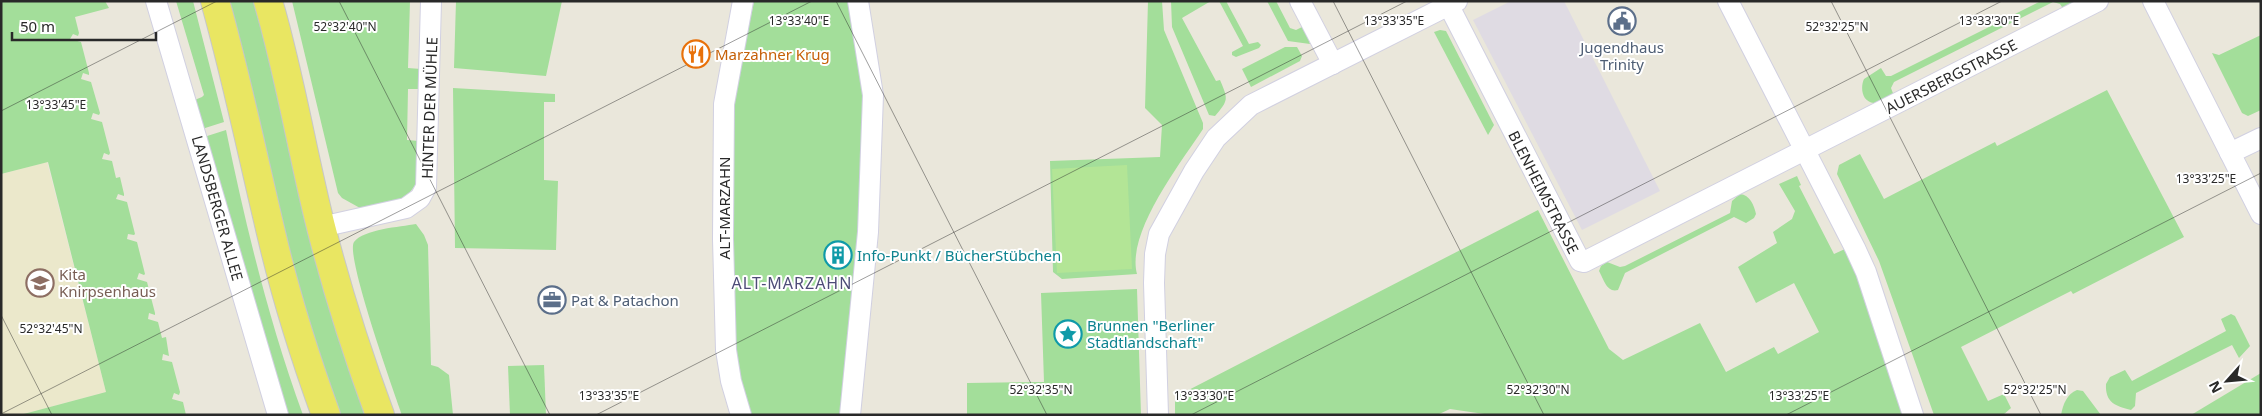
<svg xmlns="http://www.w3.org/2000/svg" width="2262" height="416" font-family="'Noto Sans',sans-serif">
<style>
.industrial{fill:#dfdbe3}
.education{fill:#ebe8cb}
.green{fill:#a3de9a}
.pitch{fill:#b3e596}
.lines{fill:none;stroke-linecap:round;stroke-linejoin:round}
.minor-casing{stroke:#d1d0e1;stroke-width:22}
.primary-casing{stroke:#c7c7c7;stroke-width:30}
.minor{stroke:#fff;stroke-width:20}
.primary{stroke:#e9e662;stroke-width:28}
.ticks{fill:none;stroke:#292929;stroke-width:1;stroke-opacity:0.45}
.labels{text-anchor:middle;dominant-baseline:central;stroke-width:4;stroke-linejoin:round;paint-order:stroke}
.service-label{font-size:15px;fill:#4e5e75;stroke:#fff}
.food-label{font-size:15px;fill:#c56008;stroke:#fff;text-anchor:start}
.street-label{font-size:15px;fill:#292929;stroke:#fff}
.culture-label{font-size:15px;fill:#0d838f;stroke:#fff;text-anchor:start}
.education-label{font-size:15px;fill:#785e54;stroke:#fff;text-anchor:start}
.neighbourhood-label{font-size:16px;letter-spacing:1px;fill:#4d4c77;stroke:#fff}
.ticks-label{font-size:12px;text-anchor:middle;fill:#292929;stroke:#fff;stroke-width:4;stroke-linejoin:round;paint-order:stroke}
</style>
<rect width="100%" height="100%" fill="#eae7db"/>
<polygon class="industrial" points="1511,1 1564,1 1660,191 1582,230 1473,20"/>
<polygon class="education" points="47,162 106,392 20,415 1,415 1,174"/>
<g class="green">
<polygon points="1,1 105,1 109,8 75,17 79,33 78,36 73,34 70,39 81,42 89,73 89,75 83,73 81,79 91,82 100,113 99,115 93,113 91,119 102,122 110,153 109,155 104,153 102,159 112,161 116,178 120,177 124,194 124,196 118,194 116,199 127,202 135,234 134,235 128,234 127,239 137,242 145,274 144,275 139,273 137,279 147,282 155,313 155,315 149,313 148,319 158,322 162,338 166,337 169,356 163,354 162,360 172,362 180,392 179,395 174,393 172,399 183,402 186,415 20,415 106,392 48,162 1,174"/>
<polygon points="176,1 193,1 224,122 202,129 192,101 202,97 204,95"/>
<polygon points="225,1 257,1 368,415 334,415 326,394"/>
<polygon points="292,1 410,1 408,68 421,69 421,89 408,89 407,140 419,141 418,182 405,198 360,208 342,198 338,193"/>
<polygon points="456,1 562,1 546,76 454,68"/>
<polygon points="754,1 848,1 863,78 865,111 862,226 844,415 749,415 737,372 732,233 734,100"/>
<path d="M 1148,1 L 1162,1 L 1164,30 L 1203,123 L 1203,129 C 1180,164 1126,233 1137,274 L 1062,279 L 1053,272 L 1050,161 L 1160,157 L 1162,125 L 1145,108 Z"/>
<path d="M 1171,1 L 1211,1 L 1182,18 L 1216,81 L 1220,80 C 1228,99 1229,100 1215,116 L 1209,115 L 1172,27 Z"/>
<polygon points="1219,1 1226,1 1249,44 1258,42 1261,45 1259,48 1236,57 1232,55 1232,52 1243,46"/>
<polygon points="1267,1 1276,1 1290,28 1296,30 1304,26 1310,44 1288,41"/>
<path d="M 2041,1 L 2081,1 L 2064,10 L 2060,4 L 2053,2 L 1894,82 L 1891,88 L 1894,96 C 1888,98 1880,103 1874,103 C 1862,102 1860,88 1864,79 L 1881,68 L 1886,76 L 1891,76 Z"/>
<polygon points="1440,30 1446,31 1494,125 1488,135 1434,32"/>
<polygon points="2261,35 2261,110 2248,116 2242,113 2212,53 2219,55"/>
<polygon points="1285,47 1297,47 1302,56 1300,61 1251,87 1242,69"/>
<polygon points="453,88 555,94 555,102 544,102 544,180 558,181 556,250 455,248"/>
<polygon points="2107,90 2184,237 2073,294 2071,291 1961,347 1988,401 2004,394 2011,408 2003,415 1934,415 1879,261 1837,174 1839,165 1860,154 1884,199 1995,142 1997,146"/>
<path d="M 226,130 C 246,227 269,322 303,415 L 287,415 L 204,137 Z"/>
<polygon points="1797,176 1801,185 1799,186 1834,254 1845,249 1858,273 1905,415 1491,415 1450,409 1437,415 1175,415 1175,397 1538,210 1609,349 1623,360 1700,323 1726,372 1774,347 1778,354 1819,332 1794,283 1756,303 1738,267 1777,243 1773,232 1792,219 1795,211 1779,184"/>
<path d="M 1740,194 C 1750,195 1754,205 1756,214 L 1754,218 L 1746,223 L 1734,217 L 1625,273 L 1618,290 C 1607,293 1604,280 1599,271 L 1601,266 L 1607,262 L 1620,267 L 1625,266 L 1730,213 L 1732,201 Z"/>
<path d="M 416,224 L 424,235 L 428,245 L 431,365 L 438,367 L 449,375 L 453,415 L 402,415 C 394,392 345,255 354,242 C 364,229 400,227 416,224 Z"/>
<polygon points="1137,289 1141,415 967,415 967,383 1044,382 1041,293"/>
<path d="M 2231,314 L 2235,316 L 2250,346 L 2239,358 L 2232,345 L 2136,393 L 2135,406 L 2131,410 C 2116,406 2105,403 2106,384 L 2110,377 L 2125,370 L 2132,381 L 2226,331 L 2221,319 Z"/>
<polygon points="544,365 546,415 510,415 508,366"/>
<polygon points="2261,373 2261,415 2191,415"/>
<path d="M 2077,390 L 2083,391 L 2101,415 L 2061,415 C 2063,404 2067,394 2077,390 Z"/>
</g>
<polygon class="pitch" points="1127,165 1132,269 1057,273 1052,169"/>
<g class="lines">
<g class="minor-casing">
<g id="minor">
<polyline points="156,1 278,415"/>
<polyline points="1300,1 1333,64"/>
<polyline points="1728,1 1855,248 1866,272 1913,415"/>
<polyline points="2153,1 2261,214"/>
<polyline points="1449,6 1580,261 1584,262 2098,1"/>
<polyline points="2230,153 2261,138"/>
<polyline points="321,227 406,208 420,198 426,187 431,1"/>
<polyline points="741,415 731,381 726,350 723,239 724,104 743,1"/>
<polyline points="850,415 868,232 873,95 858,1"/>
<polyline points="1158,415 1154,283 1155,254 1159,234 1194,171 1216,138 1251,105 1457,1"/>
</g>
</g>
<g class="primary-casing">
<g id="primary">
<path d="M 215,1 C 237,79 253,158 272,237 C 286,297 305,357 326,415"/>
<path d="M 268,1 C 290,75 302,152 321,227 C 337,290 357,353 380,415"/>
</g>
</g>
<use href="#minor" class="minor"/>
<use href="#primary" class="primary"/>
</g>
<path class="ticks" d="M 339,1 L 550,415M 836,1 L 1047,415M 1333,1 L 1544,415M 1831,1 L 2041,415M 1,111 L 217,1M 1,315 L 52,415M 1,414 L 812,1M 596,415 L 1407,1M 1191,415 L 2002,1M 1786,415 L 2261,173"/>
<defs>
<g id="civic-ring" transform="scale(1.4375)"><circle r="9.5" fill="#fff" stroke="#5c6f8a" stroke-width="1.5"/><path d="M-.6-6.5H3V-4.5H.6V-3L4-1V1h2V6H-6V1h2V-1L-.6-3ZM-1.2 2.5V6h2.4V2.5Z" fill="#5c6f8a"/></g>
<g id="restaurant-ring" transform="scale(1.4375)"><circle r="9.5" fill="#fff" stroke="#e8710a" stroke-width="1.5"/><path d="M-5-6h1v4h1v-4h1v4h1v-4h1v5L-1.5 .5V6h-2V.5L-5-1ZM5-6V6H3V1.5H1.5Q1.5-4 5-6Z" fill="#e8710a"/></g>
<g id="building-ring" transform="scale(1.4375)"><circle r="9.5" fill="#fff" stroke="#0f9aa8" stroke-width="1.5"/><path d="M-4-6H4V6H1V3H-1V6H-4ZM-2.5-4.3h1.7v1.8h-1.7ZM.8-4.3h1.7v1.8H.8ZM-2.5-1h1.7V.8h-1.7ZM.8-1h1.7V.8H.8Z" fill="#0f9aa8"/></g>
<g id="school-ring" transform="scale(1.4375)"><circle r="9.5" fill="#fff" stroke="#8d6e63" stroke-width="1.5"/><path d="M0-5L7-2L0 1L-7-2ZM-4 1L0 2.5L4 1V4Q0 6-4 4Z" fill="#8d6e63"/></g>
<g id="office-ring" transform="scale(1.4375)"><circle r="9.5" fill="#fff" stroke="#5c6f8a" stroke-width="1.5"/><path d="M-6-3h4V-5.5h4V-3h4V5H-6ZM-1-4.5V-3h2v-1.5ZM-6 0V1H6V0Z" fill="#5c6f8a"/></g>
<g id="sight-ring" transform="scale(1.4375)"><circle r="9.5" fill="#fff" stroke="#0f9aa8" stroke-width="1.5"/><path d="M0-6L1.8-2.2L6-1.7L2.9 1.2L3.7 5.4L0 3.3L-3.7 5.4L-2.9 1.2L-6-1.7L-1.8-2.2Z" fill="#0f9aa8"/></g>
</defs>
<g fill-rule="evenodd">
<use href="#civic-ring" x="1622" y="21"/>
<use href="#restaurant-ring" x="696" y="54"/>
<use href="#building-ring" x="838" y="255"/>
<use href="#school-ring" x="40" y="283"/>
<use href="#office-ring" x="552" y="300"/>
<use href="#sight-ring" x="1068" y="334"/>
</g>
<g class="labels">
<g class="service-label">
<text x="1622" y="47">Jugendhaus<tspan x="1622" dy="17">Trinity</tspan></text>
<text x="571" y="300" text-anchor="start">Pat &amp; Patachon</text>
</g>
<g class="food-label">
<text x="715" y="54">Marzahner Krug</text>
</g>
<g class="street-label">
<text transform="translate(1951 76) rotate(-27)">AUERSBERGSTRASSE</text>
<text transform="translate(429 108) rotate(-88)">HINTER DER MÜHLE</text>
<text transform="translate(1544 192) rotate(63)">BLENHEIMSTRASSE</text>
<text transform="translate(218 208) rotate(74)">LANDSBERGER ALLEE</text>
<text transform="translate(724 208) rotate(-90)">ALT-MARZAHN</text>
</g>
<g class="culture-label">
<text x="857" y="255">Info-Punkt / BücherStübchen</text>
<text x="1087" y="325">Brunnen "Berliner<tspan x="1087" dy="17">Stadtlandschaft"</tspan></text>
</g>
<g class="education-label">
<text x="59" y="274">Kita<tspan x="59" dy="17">Knirpsenhaus</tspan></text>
</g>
<g class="neighbourhood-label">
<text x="792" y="283">ALT-MARZAHN</text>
</g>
</g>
<g class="ticks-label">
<text x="799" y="25">13°33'40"E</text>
<text x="1394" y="25">13°33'35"E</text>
<text x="1989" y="25">13°33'30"E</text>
<text x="345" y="31">52°32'40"N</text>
<text x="1837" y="31">52°32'25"N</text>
<text x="56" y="109">13°33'45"E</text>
<text x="2206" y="183">13°33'25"E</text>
<text x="51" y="333">52°32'45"N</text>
<text x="1041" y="394">52°32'35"N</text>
<text x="1538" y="394">52°32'30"N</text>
<text x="2035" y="394">52°32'25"N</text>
<text x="609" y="400">13°33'35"E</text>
<text x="1204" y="400">13°33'30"E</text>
<text x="1799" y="400">13°33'25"E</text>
</g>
<rect width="2262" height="416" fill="none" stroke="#292929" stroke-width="5"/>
<g transform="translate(2227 381) rotate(243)" stroke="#ffffff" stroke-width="4" paint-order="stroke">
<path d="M0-4L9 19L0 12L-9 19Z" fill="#292929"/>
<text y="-8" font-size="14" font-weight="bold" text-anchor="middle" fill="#292929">N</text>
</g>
<path d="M12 32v8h144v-8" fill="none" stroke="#292929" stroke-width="2.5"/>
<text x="20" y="32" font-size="15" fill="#292929" stroke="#ffffff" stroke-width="4" paint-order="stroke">50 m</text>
</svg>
